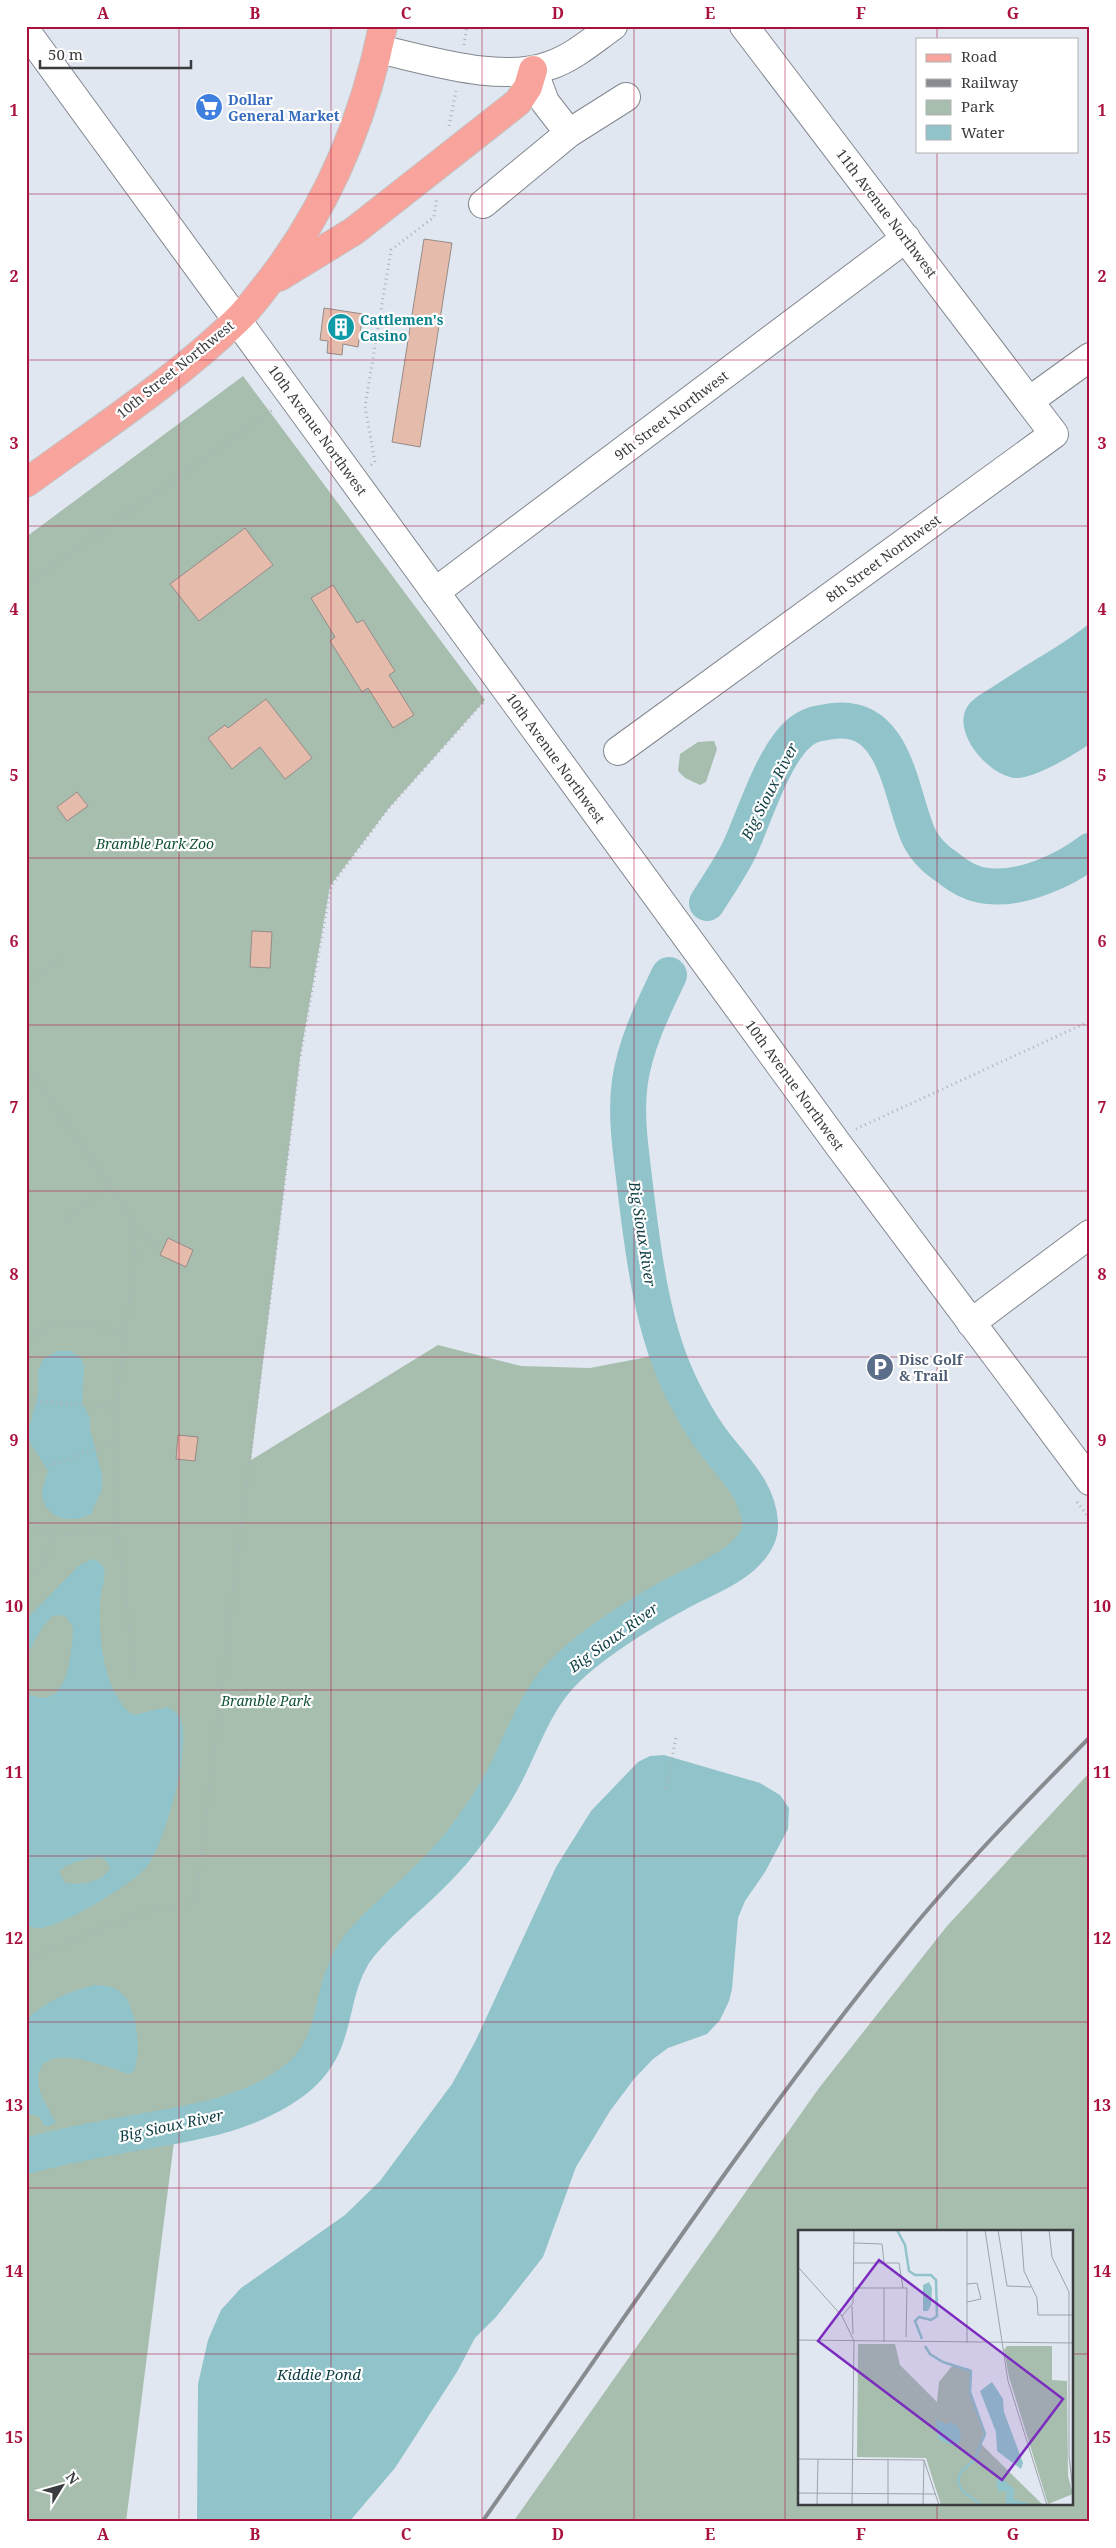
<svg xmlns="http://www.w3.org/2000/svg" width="1116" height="2548" font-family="'Noto Serif',serif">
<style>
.green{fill:#a7beaf;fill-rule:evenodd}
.water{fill:#91c3ca;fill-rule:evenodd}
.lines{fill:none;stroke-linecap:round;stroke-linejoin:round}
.river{stroke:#91c3ca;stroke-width:36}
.building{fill:#e5bbac;stroke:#958b87}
.minor-casing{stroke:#82878f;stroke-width:30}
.major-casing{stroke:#c4c4c5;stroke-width:30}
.path{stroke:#adb2b9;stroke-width:3;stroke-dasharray:1 4;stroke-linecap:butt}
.minor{stroke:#fff;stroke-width:28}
.major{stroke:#f8a39b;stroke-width:28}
.rail{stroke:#888c91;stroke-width:4}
.grid{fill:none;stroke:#a9123d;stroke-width:1;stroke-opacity:0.55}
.labels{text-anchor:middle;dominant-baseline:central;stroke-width:4.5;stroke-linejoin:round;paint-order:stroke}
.shop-label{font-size:14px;font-weight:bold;fill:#366cbe;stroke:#fff;text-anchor:start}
.street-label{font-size:14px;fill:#3a3c3f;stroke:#fff}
.culture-label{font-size:14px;font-weight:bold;fill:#0d838f;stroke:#fff;text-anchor:start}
.park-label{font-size:14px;font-style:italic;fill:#125334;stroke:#fff}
.service-label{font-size:14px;font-weight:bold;fill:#4e5e75;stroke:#fff;text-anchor:start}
.water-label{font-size:15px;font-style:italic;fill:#103f45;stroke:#fff}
.inset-river{fill:none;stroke:#91c3ca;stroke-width:2.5}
.inset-road{fill:none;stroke:#9ea3a9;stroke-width:1}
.view{fill:#7b2cbf;fill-opacity:0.15;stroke:#7b2cbf;stroke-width:2.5}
.inset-edge{fill:none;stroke:#3a3c3f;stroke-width:2.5}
.neatline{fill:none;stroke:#a9123d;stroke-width:2}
.grid-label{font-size:16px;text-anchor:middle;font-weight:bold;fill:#a9123d}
</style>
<rect width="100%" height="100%" fill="#e1e7f0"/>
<g class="green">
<path d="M 243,376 L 485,700 L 388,809 L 330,886 L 300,1057 L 251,1460 L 438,1345 L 521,1366 L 590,1368 L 668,1353 C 678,1381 691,1405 706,1430 C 722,1458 764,1492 761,1527 C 757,1565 688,1585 660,1602 C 628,1621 586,1648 560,1675 C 535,1703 524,1737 508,1769 C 495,1795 480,1820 461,1842 C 442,1865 419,1887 397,1907 C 382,1921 364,1937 353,1955 C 340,1976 339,2003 331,2026 C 328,2035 325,2044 321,2052 C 296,2098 224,2117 176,2126 L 126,2522 L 26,2522 L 26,537 Z"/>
<polygon points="714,741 717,749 706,782 700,785 685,778 678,771 680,754 698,742"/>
<path d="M 1090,1772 L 1090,2522 L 513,2522 L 819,2088 L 947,1926 ZM 800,2232 L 1072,2232 L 1072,2504 L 800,2504 Z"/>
</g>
<g class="water">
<path d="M 1090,623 L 1090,744 C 1073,755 1033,780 1014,778 C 987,774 949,730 969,704 C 975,697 986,691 994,686 C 1026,664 1060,647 1090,623 Z"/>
<path d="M 58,1351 L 70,1351 L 80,1357 L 84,1365 L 82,1403 L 90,1417 L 90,1430 L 102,1474 L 102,1489 L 91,1514 C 73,1524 44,1520 42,1494 C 42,1487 46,1478 48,1471 L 29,1441 L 28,1432 L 38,1395 L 38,1371 L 41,1363 L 46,1357 Z"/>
<path d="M 93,1559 C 98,1561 102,1563 104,1569 C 106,1578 101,1591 100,1600 C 98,1636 103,1689 131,1714 L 138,1714 L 167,1707 C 173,1710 179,1713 181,1720 C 191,1751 166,1837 149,1864 C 137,1882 59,1929 38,1928 C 34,1928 30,1926 26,1926 L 26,1693 C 67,1714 70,1660 73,1634 L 73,1627 L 64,1615 L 52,1616 L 42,1628 L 26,1656 L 26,1620 L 78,1566 ZM 101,1857 L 107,1862 L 110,1869 C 100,1883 82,1885 65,1883 L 59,1871 C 70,1862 87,1858 101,1857 Z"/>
<polygon points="664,1755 760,1783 780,1795 789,1808 788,1829 765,1872 745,1901 738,1918 732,1989 729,2001 720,2020 707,2034 668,2048 653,2059 634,2079 610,2111 576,2167 543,2257 496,2317 475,2338 457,2372 395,2468 349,2522 197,2522 198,2384 208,2340 221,2310 241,2288 345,2215 380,2181 452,2084 475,2042 556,1867 591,1811 638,1762 650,1756"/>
<path d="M 94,1985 C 104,1986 113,1985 120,1992 C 137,2005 142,2052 134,2071 L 128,2074 C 104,2065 29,2036 39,2088 C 41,2099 51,2112 56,2123 L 45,2127 L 39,2116 L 26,2114 L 26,2020 C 44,2002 70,1991 94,1985 Z"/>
</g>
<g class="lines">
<g class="river">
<path d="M 707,903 C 718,885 731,867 740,848 C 755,815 772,758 798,734 C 808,724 820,723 833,721 C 897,713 900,796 919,837 C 925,849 936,860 947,867 C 959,877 972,885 988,886 C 1021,890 1064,871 1090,851"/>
<path d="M 26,2156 C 66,2145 105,2138 146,2131 C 196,2122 248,2114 291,2083 C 342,2046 325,2001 353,1955 C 364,1937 382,1922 397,1907 C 421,1886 446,1863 465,1837 C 481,1816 496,1793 508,1769 C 524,1736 535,1704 559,1677 C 586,1647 642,1612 678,1593 C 700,1581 723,1573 742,1557 C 752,1548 761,1536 760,1523 C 758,1486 726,1462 707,1433 C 698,1420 690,1405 683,1391 C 652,1331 643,1252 635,1186 C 631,1151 625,1116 630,1081 C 636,1042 653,1009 669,975"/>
</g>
</g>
<g class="building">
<polygon points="424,239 452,243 420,447 392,442"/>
<polygon points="324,308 363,314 358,347 343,344 342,355 327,353 328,341 320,340"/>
<polygon points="245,528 273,565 199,621 170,584"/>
<polygon points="333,585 357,623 363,620 395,671 389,675 414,715 393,728 368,688 362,692 330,641 335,637 311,598"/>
<polygon points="266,699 312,758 285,779 260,747 232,769 208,738 225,725 228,728"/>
<polygon points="77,792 88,806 67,821 57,807"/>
<polygon points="252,931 272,932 270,968 250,967"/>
<polygon points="168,1238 193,1250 186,1267 160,1255"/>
<polygon points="178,1435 198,1437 195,1461 176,1459"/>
</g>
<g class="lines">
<g class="minor-casing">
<g id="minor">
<polyline points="26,31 837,1143 1090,1481"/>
<path d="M 378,49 C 429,60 501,84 551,65 C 574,57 593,40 613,26"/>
<polyline points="533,70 545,102 569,133"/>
<polyline points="483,204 569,133 626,97"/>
<polyline points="1029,401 1090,357"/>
<polyline points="435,592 906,238"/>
<polyline points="618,751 1054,434 744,26"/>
<polyline points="971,1323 1090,1234"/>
</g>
</g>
<g class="major-casing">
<g id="major">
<polyline points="279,277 354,231 518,102 528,87 533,70"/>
<path d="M 26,483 C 97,431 173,382 236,321 C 250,308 261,292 273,277 C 330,202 364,119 383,26"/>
</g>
</g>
<g class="path">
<polyline points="464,45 467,26"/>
<polyline points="449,126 456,91"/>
<polyline points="371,465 375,462 365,406 391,250 434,217 437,197"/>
<polyline points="26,585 274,409"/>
<polyline points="26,760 33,755"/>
<polyline points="26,984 63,958"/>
<polyline points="26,1066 121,1201 133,1227 136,1258 119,1377 115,1456 117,1525 135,1678"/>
<polyline points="856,1129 1090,1021"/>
<polyline points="65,1219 110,1185"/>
<polyline points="134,1228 159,1246"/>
<polyline points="26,1257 27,1257"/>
<path d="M 26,1344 C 39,1325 70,1318 91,1324 C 102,1327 114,1333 124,1337"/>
<polyline points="26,1400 117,1408"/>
<polyline points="26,1474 115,1442"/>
<polyline points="1077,1502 1090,1519"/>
<path d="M 26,1515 C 47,1548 86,1531 117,1525"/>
<polyline points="26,1579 45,1562 52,1535"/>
<polyline points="666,1788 676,1737"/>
<polyline points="26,1955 38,1954"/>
<polyline points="26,1965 38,1954 145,1912 195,1902 300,1057 331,886 388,809 485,700"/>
</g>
<use href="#minor" class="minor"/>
<use href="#major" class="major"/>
<path class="rail" d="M 482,2522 C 619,2327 750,2127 900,1943 C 959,1870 1025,1803 1090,1737"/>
</g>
<path class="grid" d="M 179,26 L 179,2522M 331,26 L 331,2522M 482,26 L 482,2522M 634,26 L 634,2522M 785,26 L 785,2522M 937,26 L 937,39M 937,151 L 937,2232M 26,194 L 1090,194M 26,360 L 1090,360M 26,526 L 1090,526M 26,692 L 1090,692M 26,858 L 1090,858M 26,1025 L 1090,1025M 26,1191 L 1090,1191M 26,1357 L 1090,1357M 26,1523 L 1090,1523M 26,1690 L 1090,1690M 26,1856 L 1090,1856M 26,2022 L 1090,2022M 26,2188 L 1090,2188M 26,2354 L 800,2354M 1072,2354 L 1090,2354M 937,2504 L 937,2522"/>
<defs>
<g id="supermarket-disc" transform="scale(1.4375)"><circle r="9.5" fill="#3f7fe0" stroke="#fff"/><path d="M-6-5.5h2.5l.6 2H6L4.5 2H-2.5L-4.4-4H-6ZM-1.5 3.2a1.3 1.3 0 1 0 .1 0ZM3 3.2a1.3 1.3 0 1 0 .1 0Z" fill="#fff"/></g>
<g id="building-disc" transform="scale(1.4375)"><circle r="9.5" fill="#0f9aa8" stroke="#fff"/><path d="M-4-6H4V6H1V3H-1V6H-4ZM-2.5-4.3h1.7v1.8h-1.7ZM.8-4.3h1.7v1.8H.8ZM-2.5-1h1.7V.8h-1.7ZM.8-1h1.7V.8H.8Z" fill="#fff"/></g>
<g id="parking-disc" transform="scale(1.4375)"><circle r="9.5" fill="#5c6f8a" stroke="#fff"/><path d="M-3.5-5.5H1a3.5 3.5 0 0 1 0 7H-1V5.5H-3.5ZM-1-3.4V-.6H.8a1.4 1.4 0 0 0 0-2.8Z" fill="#fff"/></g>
</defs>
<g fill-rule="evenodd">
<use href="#supermarket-disc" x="209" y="107"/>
<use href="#building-disc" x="341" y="327"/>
<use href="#parking-disc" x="880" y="1367"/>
</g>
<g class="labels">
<g class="shop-label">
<text x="228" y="99">Dollar<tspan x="228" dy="16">General Market</tspan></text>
</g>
<g class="street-label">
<text transform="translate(887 213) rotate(53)">11th Avenue Northwest</text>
<text transform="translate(175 369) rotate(-39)">10th Street Northwest</text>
<text transform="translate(671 415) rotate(-37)">9th Street Northwest</text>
<text transform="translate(318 430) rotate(54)">10th Avenue Northwest</text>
<text transform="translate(883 558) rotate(-36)">8th Street Northwest</text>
<text transform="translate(556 758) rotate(54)">10th Avenue Northwest</text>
<text transform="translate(795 1085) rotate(54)">10th Avenue Northwest</text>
</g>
<g class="culture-label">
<text x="360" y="319">Cattlemen's<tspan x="360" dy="16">Casino</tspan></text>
</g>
<g class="park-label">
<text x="155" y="843">Bramble Park Zoo</text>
<text x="266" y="1700">Bramble Park</text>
</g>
<g class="service-label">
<text x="899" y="1359">Disc Golf<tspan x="899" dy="16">&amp; Trail</tspan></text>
</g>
<g class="water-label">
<text transform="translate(769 791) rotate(-63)">Big Sioux River</text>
<text transform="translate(643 1234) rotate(81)">Big Sioux River</text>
<text transform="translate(613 1637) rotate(-36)">Big Sioux River</text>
<text transform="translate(171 2125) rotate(-12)">Big Sioux River</text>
<text x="319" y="2374">Kiddie Pond</text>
</g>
</g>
<g transform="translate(798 2230)">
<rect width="275" height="275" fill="#e1e7f0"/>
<path d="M 60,114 L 97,114 L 102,135 L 139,172 L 141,152 L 154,136 L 172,139 L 172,162 L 186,201 L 183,214 L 245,275 L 143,275 L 128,228 L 59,227 ZM 209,116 L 254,116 L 254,150 L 269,151 L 270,246 L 275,264 L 250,274 L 211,147 L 206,120 Z" fill="#a7beaf"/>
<path d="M 131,52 L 134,58 L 133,75 L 130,81 L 125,81 L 125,55 ZM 194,152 L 205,169 L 206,182 L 225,233 L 223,239 L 199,221 L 198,202 L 182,161 ZM 138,189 L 149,195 L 153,192 L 158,195 L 163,202 L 161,213 L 153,215 L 140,209 ZM 204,248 L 217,260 L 215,269 L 236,275 L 207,275 L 209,262 L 200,261 L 198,255 L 199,249 Z" fill="#91c3ca"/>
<path class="inset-river" d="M 99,0 L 107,15 L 111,41 L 117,45 L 133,45 L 138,50 L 139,86 L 133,90 L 121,87 L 117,91 L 124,109M 127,116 L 132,124 L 145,132 L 173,141 L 172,162 L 187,204 L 176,230 L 162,243 L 160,253 L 165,262 L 184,275"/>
<path class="inset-road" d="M 187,0 L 210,151 L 249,275M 200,0 L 209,56 L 233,57M 223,0 L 226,41 L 239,68 L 240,85 L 275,85M 251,0 L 254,27 L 271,62 L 271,226 L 275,261M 56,13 L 84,14 L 86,33M 55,33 L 101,33 L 105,58 L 109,58 L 108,107M 0,37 L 44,86 L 56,111 L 54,275M 169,54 L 179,53 L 183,69 L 169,72M 56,58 L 105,58M 54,76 L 55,104M 44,86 L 55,73 L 56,0M 0,110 L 275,113M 86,112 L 86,58M 169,113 L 169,0M 0,229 L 126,230M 126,230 L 141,275M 0,263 L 138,264M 19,275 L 20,229M 90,275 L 90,229M 125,275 L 126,230"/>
<path class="view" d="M 81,30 L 265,169 L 204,250 L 20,111 Z"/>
<rect width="275" height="275" class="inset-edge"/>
</g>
<rect width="1116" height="2548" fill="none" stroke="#ffffff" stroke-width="55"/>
<rect x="916" y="38" width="162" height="115" fill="#ffffff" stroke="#b0b1b2"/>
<rect x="926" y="54" width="25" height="8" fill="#f8a39b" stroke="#b0b1b2"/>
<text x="961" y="62" font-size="15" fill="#3a3c3f">Road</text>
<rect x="926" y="79" width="25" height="8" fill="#888c91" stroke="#b0b1b2"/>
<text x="961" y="88" font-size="15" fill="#3a3c3f">Railway</text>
<rect x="926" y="100" width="25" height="15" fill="#a7beaf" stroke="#b0b1b2"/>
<text x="961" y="112" font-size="15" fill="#3a3c3f">Park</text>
<rect x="926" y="125" width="25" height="15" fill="#91c3ca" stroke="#b0b1b2"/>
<text x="961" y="138" font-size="15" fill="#3a3c3f">Water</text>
<g transform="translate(62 2486) rotate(53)" stroke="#ffffff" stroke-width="4" paint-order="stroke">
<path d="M0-4L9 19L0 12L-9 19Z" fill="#3a3c3f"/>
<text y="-8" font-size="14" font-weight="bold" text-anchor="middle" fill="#3a3c3f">N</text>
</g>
<path d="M40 60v8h151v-8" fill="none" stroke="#3a3c3f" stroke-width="2.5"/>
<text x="48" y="60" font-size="15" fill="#3a3c3f" stroke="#ffffff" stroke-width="4" paint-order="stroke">50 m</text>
<rect x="28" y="28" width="1060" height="2492" class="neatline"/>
<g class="grid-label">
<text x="103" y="19">A</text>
<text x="255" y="19">B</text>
<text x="406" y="19">C</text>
<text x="558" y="19">D</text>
<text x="710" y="19">E</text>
<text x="861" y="19">F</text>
<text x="1013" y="19">G</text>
<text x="14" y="116">1</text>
<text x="1102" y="116">1</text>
<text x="14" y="282">2</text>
<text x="1102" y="282">2</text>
<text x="14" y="449">3</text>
<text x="1102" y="449">3</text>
<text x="14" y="615">4</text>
<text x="1102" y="615">4</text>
<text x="14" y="781">5</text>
<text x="1102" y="781">5</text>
<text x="14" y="947">6</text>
<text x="1102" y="947">6</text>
<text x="14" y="1113">7</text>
<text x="1102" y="1113">7</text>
<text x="14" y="1280">8</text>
<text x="1102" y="1280">8</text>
<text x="14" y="1446">9</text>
<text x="1102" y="1446">9</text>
<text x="14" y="1612">10</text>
<text x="1102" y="1612">10</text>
<text x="14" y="1778">11</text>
<text x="1102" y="1778">11</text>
<text x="14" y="1944">12</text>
<text x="1102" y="1944">12</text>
<text x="14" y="2111">13</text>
<text x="1102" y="2111">13</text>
<text x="14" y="2277">14</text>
<text x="1102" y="2277">14</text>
<text x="14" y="2443">15</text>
<text x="1102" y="2443">15</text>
<text x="103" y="2540">A</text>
<text x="255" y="2540">B</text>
<text x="406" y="2540">C</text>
<text x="558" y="2540">D</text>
<text x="710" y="2540">E</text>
<text x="861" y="2540">F</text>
<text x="1013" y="2540">G</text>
</g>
</svg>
